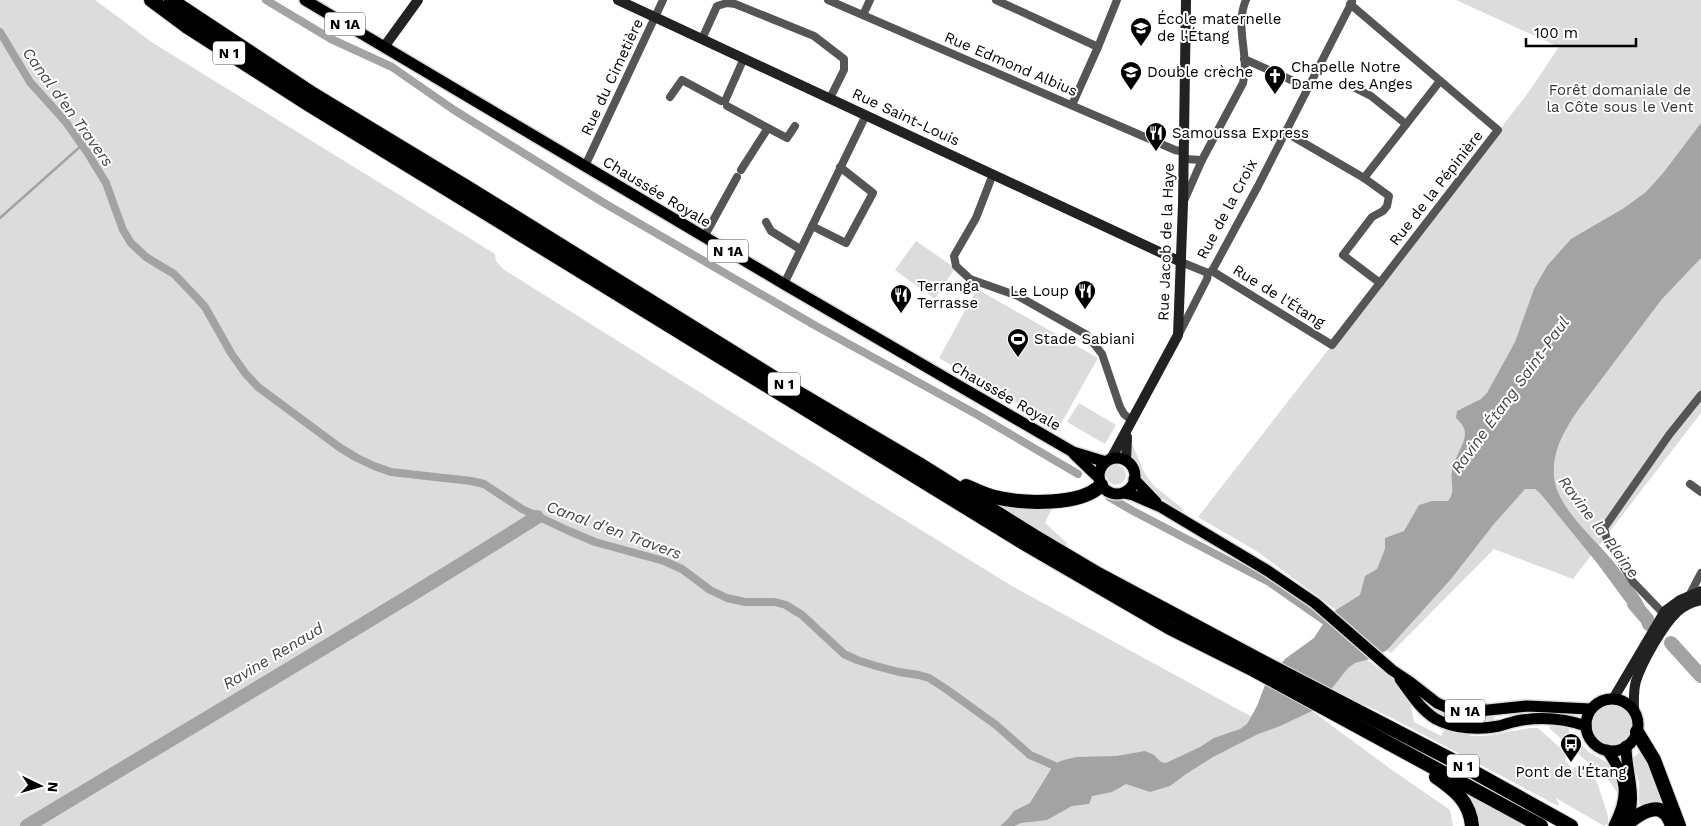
<svg xmlns="http://www.w3.org/2000/svg" width="1701" height="826" font-family="'Work Sans',sans-serif">
<style>
.green{fill:#dcdcdc}
.water{fill:#a3a3a3}
.lines{fill:none;stroke-linecap:round;stroke-linejoin:round}
.stream{stroke:#a3a3a3;stroke-width:2.5}
.canal{stroke:#a3a3a3;stroke-width:8}
.river{stroke:#a3a3a3;stroke-width:14}
.primary-casing{stroke:#dbdbdb;stroke-width:14}
.highway-casing{stroke:#dbdbdb;stroke-width:16}
.street{stroke:#555;stroke-width:8}
.secondary{stroke:#222;stroke-width:10}
.primary{stroke:#000;stroke-width:11}
.highway{stroke:#000;stroke-width:14}
.labels{text-anchor:middle;dominant-baseline:central;stroke-width:4;stroke-linejoin:round;paint-order:stroke}
.shield{fill:#fff;stroke:#4c4c4c;stroke-width:1}
.shield-label{font-size:14px;font-weight:bold;fill:#000}
.poi-label{font-size:15px;fill:#000;stroke:#fff;text-anchor:start}
.street-label{font-size:15px;fill:#000;stroke:#fff}
.park-label{font-size:15px;fill:#333;stroke:#fff}
.water-label{font-size:16px;font-style:italic;fill:#444;stroke:#fff}
</style>
<rect width="100%" height="100%" fill="#fff"/>
<g class="green">
<polygon points="0,0 95,0 153,43 495,254 496,261 503,269 856,490 1012,586 1252,717 1285,659 1314,638 1325,621 1336,610 1258,552 1198,517 1528,93 1559,47 1456,0 1701,0 1701,413 1573,579 1494,549 1391,653 1387,650 1367,660 1389,675 1409,696 1414,722 1441,736 1445,728 1472,736 1484,736 1530,728 1538,728 1568,755 1565,760 1573,769 1578,764 1597,782 1608,816 1608,823 1604,826 1556,798 1559,804 1558,806 1390,717 1332,690 1312,711 1392,770 1450,810 1453,826 0,826"/>
<polygon points="916,241 955,268 935,299 895,270"/>
<polygon points="977,289 1098,358 1059,427 939,358"/>
<polygon points="1079,403 1116,425 1105,444 1067,422"/>
<polygon points="1130,439 1145,474 1154,486 1183,509 1181,512 1149,489 1142,481 1129,451"/>
<circle cx="1116" cy="475" r="10"/>
<polygon points="1002,503 1053,506 1045,523 1067,543 1066,547 1001,507"/>
<polygon points="1425,696 1493,713 1495,722 1482,724 1441,718 1421,700"/>
<circle cx="1612" cy="725" r="22"/>
<polygon points="1558,724 1569,726 1569,733 1590,753 1608,763 1613,772 1616,771 1621,791 1617,792 1610,782 1549,728 1551,725"/>
<polygon points="1643,749 1671,813 1641,808 1639,803 1639,783 1632,759"/>
<polygon points="1468,794 1526,826 1480,826 1477,812 1467,797"/>
</g>
<path class="water" d="M 1701,123 L 1701,258 L 1662,299 L 1578,410 C 1564,431 1552,451 1554,477 C 1557,508 1594,538 1613,561 C 1619,569 1625,577 1631,585 C 1639,596 1648,605 1647,619 L 1639,616 L 1625,601 L 1597,563 L 1540,493 L 1535,489 L 1525,489 L 1494,524 L 1451,579 L 1387,650 L 1373,658 L 1355,663 L 1348,668 L 1325,697 L 1312,711 L 1280,726 L 1258,734 L 1213,757 L 1186,774 L 1170,786 L 1150,792 L 1126,784 L 1112,792 L 1092,796 L 1089,804 L 1072,806 L 1047,820 L 1021,823 L 1014,826 L 1000,826 L 1007,820 L 1014,811 L 1030,803 L 1051,769 L 1060,761 L 1076,757 L 1116,756 L 1145,751 L 1154,755 L 1161,762 L 1166,763 L 1200,747 L 1214,738 L 1240,729 L 1247,724 L 1257,706 L 1265,685 L 1275,671 L 1285,659 L 1314,638 L 1325,621 L 1336,610 L 1360,595 L 1365,576 L 1377,569 L 1385,549 L 1385,538 L 1404,531 L 1419,505 L 1432,501 L 1448,501 C 1456,492 1450,482 1452,471 C 1454,458 1465,444 1465,434 C 1465,427 1461,423 1456,418 L 1457,411 L 1481,399 L 1487,393 L 1515,342 L 1534,289 L 1547,266 L 1571,239 L 1624,208 L 1646,192 L 1664,172 Z"/>
<g class="lines">
<polyline class="stream" points="0,218 82,145"/>
<g class="canal">
<polyline points="266,0 331,39 392,67 454,110 604,203 816,326 976,414 1078,474"/>
<polyline points="0,32 30,82 65,121 87,152 106,183 123,230 131,243 146,257 174,274 196,297 205,307 231,353 245,373 258,387 339,447 357,458 374,466 391,472 471,481 484,484 522,509 569,531 595,542 664,561 682,569 710,590 727,598 745,602 775,602 786,605 802,615 844,654 857,660 876,666 899,672 919,675 929,678 946,689 996,725 1030,755 1062,769"/>
<polyline points="1109,497 1133,511 1269,582 1325,621"/>
</g>
<g class="river">
<polyline points="1634,604 1647,619 1649,624"/>
<polyline points="1671,643 1701,676"/>
<path d="M 27,826 C 197,723 369,623 537,517"/>
</g>
<g class="primary-casing">
<g id="primary">
<polyline points="305,0 784,284 1073,452 1106,462"/>
<polyline points="1074,454 1099,478"/>
<circle cx="1117" cy="476" r="18"/>
<polyline points="1134,479 1156,502"/>
<polyline points="1124,493 1133,495 1161,507 1268,571 1315,603 1392,670 1410,682 1437,703 1446,707 1469,712 1527,706 1590,709"/>
<path d="M 1400,679 C 1410,693 1421,710 1436,719 C 1454,729 1480,730 1499,726 C 1507,724 1514,721 1522,720 C 1543,717 1566,719 1586,726"/>
<circle cx="1612" cy="725" r="26"/>
<path d="M 1607,750 C 1627,778 1630,795 1614,826"/>
<path d="M 1625,826 C 1639,797 1626,775 1626,746"/>
</g>
</g>
<g class="highway-casing">
<g id="highway">
<polyline points="151,0 186,26 308,104 1027,545 1170,628 1254,670 1541,826"/>
<polyline points="171,0 313,94 470,189 797,392 919,464 1034,536 1098,574 1263,662 1454,761 1571,826"/>
<path d="M 966,486 C 976,490 985,495 995,497 C 1022,504 1082,506 1101,485"/>
<polyline points="1637,732 1654,760 1679,826"/>
<path d="M 1436,777 C 1455,790 1470,802 1472,826"/>
<path d="M 1627,824 C 1642,811 1664,798 1672,826"/>
</g>
</g>
<g class="street">
<polyline points="828,0 1175,150 1184,152"/>
<polyline points="996,0 1098,47"/>
<polyline points="863,15 870,0"/>
<polyline points="702,39 717,6 727,3 735,4 814,36 844,59 844,70 830,98"/>
<polyline points="1244,59 1307,87"/>
<polyline points="1353,87 1371,96 1406,124"/>
<polyline points="670,97 682,80 721,101"/>
<polyline points="725,101 744,58"/>
<polyline points="1072,105 1098,47 1117,0"/>
<polyline points="727,106 768,128 741,170"/>
<polyline points="768,128 787,138 795,126"/>
<polyline points="1285,132 1364,178 1389,196 1387,206 1383,211 1372,217 1343,255 1380,283"/>
<polyline points="1184,159 1202,160"/>
<polyline points="585,166 663,0"/>
<polyline points="993,174 976,218 954,256 956,266 970,279 1018,296 1087,335 1102,354 1120,407 1124,414 1132,421"/>
<polyline points="1364,178 1440,81"/>
<path d="M 1184,201 L 1202,160 L 1243,83 C 1250,55 1234,27 1246,0"/>
<polyline points="766,222 771,231 800,249"/>
<polyline points="812,226 846,243 873,193 840,167"/>
<polyline points="704,237 737,177"/>
<polyline points="1181,262 1208,273"/>
<polyline points="1212,271 1332,345 1498,130 1350,4"/>
<polyline points="784,284 866,115"/>
<polyline points="1180,332 1207,279 1208,273 1212,271 1258,186 1352,2"/>
<polyline points="1690,484 1701,492"/>
<polyline points="1690,594 1701,573"/>
<polyline points="1663,613 1633,582 1607,540 1604,528 1669,435 1701,395"/>
</g>
<g class="secondary">
<polyline points="618,0 1181,262"/>
<polyline points="384,47 418,0"/>
<polyline points="1111,459 1178,335 1183,204 1186,0"/>
<polyline points="1126,461 1127,437"/>
<polyline points="1613,699 1665,611 1680,600 1701,591"/>
<path d="M 1634,712 C 1634,701 1633,691 1636,681 C 1642,662 1663,625 1677,612 C 1684,605 1692,602 1701,600"/>
</g>
<use href="#primary" class="primary"/>
<use href="#highway" class="highway"/>
</g>
<defs>
<g id="school-pin" transform="scale(1.125)"><path d="M0 17L-7.5 6A9.5 9.5 0 1 1 7.5 6Z" fill="#000" stroke="#fff"/><path d="M0-5L7-2L0 1L-7-2ZM-4 1L0 2.5L4 1V4Q0 6-4 4Z" fill="#fff"/></g>
<g id="church-pin" transform="scale(1.125)"><path d="M0 17L-7.5 6A9.5 9.5 0 1 1 7.5 6Z" fill="#000" stroke="#fff"/><path d="M-1.2-6h2.4v3.5h3.3v2.4h-3.3V6h-2.4V-.1h-3.3v-2.4h3.3Z" fill="#fff"/></g>
<g id="restaurant-pin" transform="scale(1.125)"><path d="M0 17L-7.5 6A9.5 9.5 0 1 1 7.5 6Z" fill="#000" stroke="#fff"/><path d="M-5-6h1v4h1v-4h1v4h1v-4h1v5L-1.5 .5V6h-2V.5L-5-1ZM5-6V6H3V1.5H1.5Q1.5-4 5-6Z" fill="#fff"/></g>
<g id="stadium-pin" transform="scale(1.125)"><path d="M0 17L-7.5 6A9.5 9.5 0 1 1 7.5 6Z" fill="#000" stroke="#fff"/><path d="M0-5a6.5 5 0 1 0 0 10a6.5 5 0 1 0 0-10ZM-3.5-1.8h7v3.6h-7Z" fill="#fff"/></g>
<g id="bus-pin" transform="scale(1.125)"><path d="M0 17L-7.5 6A9.5 9.5 0 1 1 7.5 6Z" fill="#000" stroke="#fff"/><path d="M-5-6H5V4H4V6H2V4H-2V6H-4V4H-5ZM-3.5-4V0h7V-4ZM-3.5 1.2v1.5H-2V1.2ZM2 1.2v1.5H3.5V1.2Z" fill="#fff"/></g>
</defs>
<g fill-rule="evenodd">
<use href="#school-pin" x="1141" y="28"/>
<use href="#school-pin" x="1131" y="72"/>
<use href="#church-pin" x="1275" y="76"/>
<use href="#restaurant-pin" x="1156" y="133"/>
<use href="#restaurant-pin" x="1085" y="291"/>
<use href="#restaurant-pin" x="901" y="295"/>
<use href="#stadium-pin" x="1018" y="339"/>
<use href="#bus-pin" x="1571" y="744"/>
</g>
<g class="labels">
<g class="shield">
<rect x="325" y="12.5" width="40" height="23" rx="4"/>
<rect x="213" y="41.5" width="32" height="23" rx="4"/>
<rect x="708" y="239.5" width="40" height="23" rx="4"/>
<rect x="768" y="372.5" width="32" height="23" rx="4"/>
<rect x="1445" y="699.5" width="40" height="23" rx="4"/>
<rect x="1447" y="754.5" width="32" height="23" rx="4"/>
</g>
<g class="shield-label">
<text x="345" y="24">N 1A</text>
<text x="229" y="53">N 1</text>
<text x="728" y="251">N 1A</text>
<text x="784" y="384">N 1</text>
<text x="1465" y="711">N 1A</text>
<text x="1463" y="766">N 1</text>
</g>
<g class="poi-label">
<text x="1157" y="19">École maternelle<tspan x="1157" dy="17">de l'Étang</tspan></text>
<text x="1291" y="67">Chapelle Notre<tspan x="1291" dy="17">Dame des Anges</tspan></text>
<text x="1147" y="72">Double crèche</text>
<text x="1172" y="133">Samoussa Express</text>
<text x="917" y="286">Terranga<tspan x="917" dy="17">Terrasse</tspan></text>
<text x="1069" y="291" text-anchor="end">Le Loup</text>
<text x="1034" y="339">Stade Sabiani</text>
<text x="1571" y="772" text-anchor="middle">Pont de l'Étang</text>
</g>
<g class="street-label">
<text transform="translate(1011 64) rotate(23)">Rue Edmond Albius</text>
<text transform="translate(612 77) rotate(-65)">Rue du Cimetière</text>
<text transform="translate(906 117) rotate(25)">Rue Saint-Louis</text>
<text transform="translate(1436 188) rotate(-52)">Rue de la Pépinière</text>
<text transform="translate(657 192) rotate(31)">Chaussée Royale</text>
<text transform="translate(1227 209) rotate(-62)">Rue de la Croix</text>
<text transform="translate(1166 242) rotate(-88)">Rue Jacob de la Haye</text>
<text transform="translate(1279 296) rotate(32)">Rue de l'Étang</text>
<text transform="translate(1006 396) rotate(30)">Chaussée Royale</text>
</g>
<g class="park-label">
<text x="1620" y="90">Forêt domaniale de<tspan x="1620" dy="17">la Côte sous le Vent</tspan></text>
</g>
<g class="water-label">
<text transform="translate(68 107) rotate(54)">Canal d'en Travers</text>
<text transform="translate(1510 395) rotate(-54)">Ravine Étang Saint-Paul</text>
<text transform="translate(1599 527) rotate(53)">Ravine la Plaine</text>
<text transform="translate(614 530) rotate(20)">Canal d'en Travers</text>
<text transform="translate(273 656) rotate(-31)">Ravine Renaud</text>
</g>
</g>
<g transform="translate(40 786) rotate(95)" stroke="#ffffff" stroke-width="4" paint-order="stroke">
<path d="M0-4L9 19L0 12L-9 19Z" fill="#000000"/>
<text y="-8" font-size="14" font-weight="bold" text-anchor="middle" fill="#000000">N</text>
</g>
<path d="M1526 38v8h110v-8" fill="none" stroke="#000000" stroke-width="2.5"/>
<text x="1534" y="38" font-size="15" fill="#000000" stroke="#ffffff" stroke-width="4" paint-order="stroke">100 m</text>
</svg>
